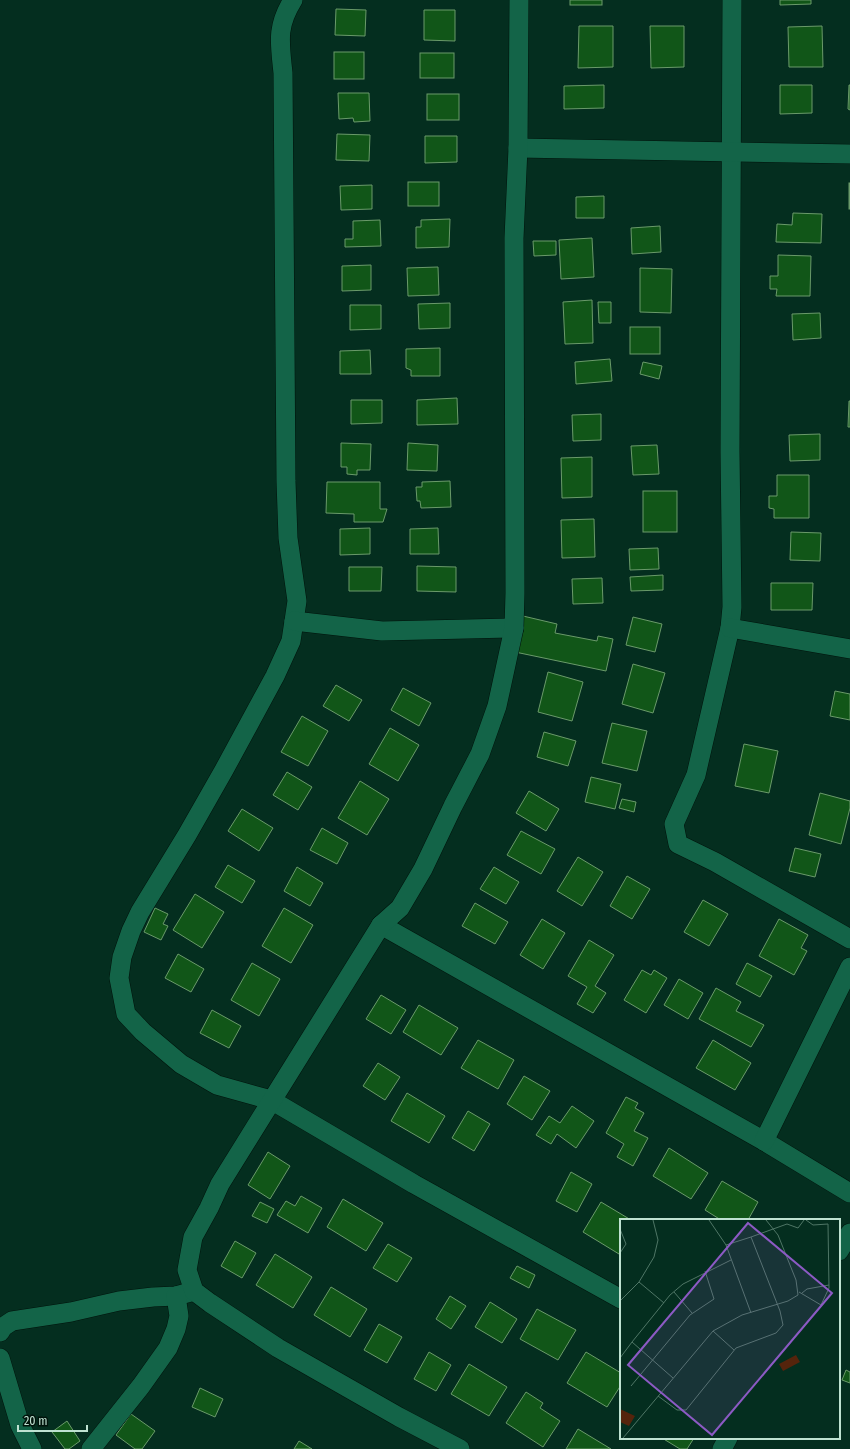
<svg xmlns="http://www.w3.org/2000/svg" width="850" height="1449" font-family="'Fira Sans Condensed',sans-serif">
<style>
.building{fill:#115618;stroke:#6a9a6a}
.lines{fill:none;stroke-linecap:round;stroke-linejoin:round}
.street-casing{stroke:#00130b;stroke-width:20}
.street{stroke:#136448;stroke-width:19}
.inset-road{fill:none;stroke:#4f7666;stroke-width:1}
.view{fill:#8c5ac4;fill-opacity:0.15;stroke:#8c5ac4;stroke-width:2}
.inset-edge{fill:none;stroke:#bfe2d1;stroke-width:2}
</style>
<rect width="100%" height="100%" fill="#042e1f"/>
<g class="building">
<rect x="570" y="0" width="32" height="5"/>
<polygon points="780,0 811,0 811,4 780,5"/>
<polygon points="336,9 366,10 365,36 335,35"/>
<polygon points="424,10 455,10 455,41 424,40"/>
<polygon points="579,26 613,26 613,67 578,68"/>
<polygon points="650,26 684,26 684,67 651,68"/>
<polygon points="822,26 823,67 789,67 788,27"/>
<rect x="334" y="52" width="30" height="27"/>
<rect x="420" y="53" width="34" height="25"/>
<polygon points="604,85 604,108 564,109 564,86"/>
<polygon points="780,85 812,85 812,113 780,114"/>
<polygon points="849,85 850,85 850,110 848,109"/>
<polygon points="338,93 369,93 370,121 354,122 353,118 339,119"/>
<rect x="427" y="94" width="32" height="26"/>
<polygon points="337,134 370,135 369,161 336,160"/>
<polygon points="425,136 457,136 457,162 425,163"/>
<rect x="408" y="182" width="31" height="24"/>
<rect x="849" y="183" width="1" height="26"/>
<polygon points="372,185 372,209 341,210 340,186"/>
<polygon points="604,196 604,218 576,218 576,197"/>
<polygon points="793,213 822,214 821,243 776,242 777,224 792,225"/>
<polygon points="450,219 449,247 416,248 416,227 421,227 421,220"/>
<polygon points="380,220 381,246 345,247 345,239 353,239 353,221"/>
<polygon points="660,226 661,252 632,254 631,228"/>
<polygon points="592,238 594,277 561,279 559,240"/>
<polygon points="533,241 556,241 556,255 534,256"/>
<polygon points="778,255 811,256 810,296 776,296 777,289 770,289 770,276 778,276"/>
<polygon points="371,265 371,290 342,291 342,266"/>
<polygon points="438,267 439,295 408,296 407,268"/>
<polygon points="640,268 672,269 671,313 640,312"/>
<polygon points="592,300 593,343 565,344 563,302"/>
<polygon points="598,302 611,302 611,323 599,323"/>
<polygon points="450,303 450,328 419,329 418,304"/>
<polygon points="350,305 381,305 381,329 350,330"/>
<polygon points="820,313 821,338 793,340 792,314"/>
<rect x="630" y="327" width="30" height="27"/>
<polygon points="440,348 440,376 411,376 411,370 406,368 406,349"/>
<polygon points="370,350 371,374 340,374 340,351"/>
<polygon points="610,359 612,381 576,384 575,362"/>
<polygon points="643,362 662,366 659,379 640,374"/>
<polygon points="457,398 458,424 417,425 417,400"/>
<polygon points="351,400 382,400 382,423 351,424"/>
<polygon points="849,401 850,401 850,427 848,427"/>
<polygon points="601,414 601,440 573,441 572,415"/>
<polygon points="820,434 820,460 790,461 789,435"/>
<polygon points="341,443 371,444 370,470 357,470 357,475 347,474 347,467 341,467"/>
<polygon points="408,443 438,445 437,471 407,470"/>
<polygon points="657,445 659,474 633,475 631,446"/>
<polygon points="592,457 592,497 562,498 561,458"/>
<polygon points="777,475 809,475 809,518 774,518 774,509 769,508 769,496 777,496"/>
<polygon points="450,481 451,507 421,508 420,501 417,501 416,487 422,487 422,482"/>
<polygon points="327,482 380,482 380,509 387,509 383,522 354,522 354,514 326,513"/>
<rect x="643" y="491" width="34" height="41"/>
<polygon points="594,519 595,557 562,558 561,520"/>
<polygon points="370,528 370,554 340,555 340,529"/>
<polygon points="438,528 439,554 410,554 410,529"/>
<polygon points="791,532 821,533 820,561 790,560"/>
<polygon points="658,548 659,569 630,570 629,549"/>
<polygon points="417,566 456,567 456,592 417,591"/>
<polygon points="349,567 382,567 381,591 349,591"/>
<polygon points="663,575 663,590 631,591 630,577"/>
<polygon points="602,578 603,603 573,604 572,579"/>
<polygon points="771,583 813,583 812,610 771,610"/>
<polygon points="523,616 557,624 555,633 597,641 598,636 613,639 606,671 515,652"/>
<polygon points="633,617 662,624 655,652 626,645"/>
<polygon points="633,664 665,673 653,713 622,704"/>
<polygon points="548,672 583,682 572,721 538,712"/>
<polygon points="336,685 362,700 349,721 323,706"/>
<polygon points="403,688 431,703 419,726 391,710"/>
<polygon points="835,691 850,694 850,720 830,716"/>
<polygon points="302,716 328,731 308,766 281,752"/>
<polygon points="612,723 647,731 637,771 602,763"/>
<polygon points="390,728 419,745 398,781 369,764"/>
<polygon points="544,732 576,741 568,766 537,757"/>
<polygon points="744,744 778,751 769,793 735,786"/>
<polygon points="287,772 312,787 298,810 273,795"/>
<polygon points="591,777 621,784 615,809 585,802"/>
<polygon points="360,781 389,799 367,835 338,818"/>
<polygon points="529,791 559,809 546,831 516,813"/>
<polygon points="820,793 850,801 850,808 841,844 809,835"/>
<polygon points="622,799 636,802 634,812 619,808"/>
<polygon points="242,809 273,828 259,851 228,831"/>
<polygon points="322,828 348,843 337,864 310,850"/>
<polygon points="521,831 555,849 541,874 507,855"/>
<polygon points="795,848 821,854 815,877 789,871"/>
<polygon points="578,857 603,872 582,906 557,891"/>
<polygon points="228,865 255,881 242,903 215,887"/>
<polygon points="297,867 323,883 310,906 284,891"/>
<polygon points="494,867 519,882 506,904 480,889"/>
<polygon points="627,876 650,889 632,919 610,906"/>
<polygon points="195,894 224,912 202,948 173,930"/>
<polygon points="703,900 728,914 709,946 684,932"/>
<polygon points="475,903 508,922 495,944 462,926"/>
<polygon points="155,908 168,914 163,924 168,926 161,940 144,932"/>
<polygon points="284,908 313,925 291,963 262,946"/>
<polygon points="542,919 565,933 543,969 520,955"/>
<polygon points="779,919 808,935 801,948 807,951 794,975 759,956"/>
<polygon points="589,940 614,955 595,986 606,993 593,1013 577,1004 587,987 568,976"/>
<polygon points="178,954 204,969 191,992 165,978"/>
<polygon points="252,963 280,979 259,1016 231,1000"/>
<polygon points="747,963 772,976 760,997 736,984"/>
<polygon points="642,970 651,975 654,970 667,978 646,1013 624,1000"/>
<polygon points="679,979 703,993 688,1019 664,1005"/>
<polygon points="716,988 741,1002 736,1011 764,1025 751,1047 699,1019"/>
<polygon points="381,995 406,1010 391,1034 366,1019"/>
<polygon points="419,1005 458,1028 441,1055 403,1032"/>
<polygon points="212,1010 241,1026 229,1048 200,1033"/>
<polygon points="478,1040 514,1060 498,1089 461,1068"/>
<polygon points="713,1040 751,1063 735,1090 696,1068"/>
<polygon points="378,1063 400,1077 385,1100 363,1086"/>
<polygon points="524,1076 550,1091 532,1120 507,1104"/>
<polygon points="407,1093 445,1116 429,1143 391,1121"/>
<polygon points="626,1097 638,1103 635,1108 644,1113 634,1131 648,1138 633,1166 617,1157 624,1144 606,1133"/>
<polygon points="572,1106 594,1121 576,1148 557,1134 551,1144 536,1135 549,1116 560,1123"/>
<polygon points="468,1111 490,1124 474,1151 452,1138"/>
<polygon points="669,1148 708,1173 691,1199 653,1176"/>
<polygon points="268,1152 290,1166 270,1199 248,1185"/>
<polygon points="571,1172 592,1184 577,1212 556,1201"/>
<polygon points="722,1181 758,1202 748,1220 721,1220 705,1210"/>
<polygon points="301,1196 322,1208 308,1233 277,1215 286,1201 295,1206"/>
<polygon points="343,1199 383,1223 366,1251 327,1227"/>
<polygon points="260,1202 274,1209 267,1223 252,1216"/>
<polygon points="601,1202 631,1220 621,1220 621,1251 619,1254 583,1232"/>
<polygon points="235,1241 256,1253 242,1278 221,1266"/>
<polygon points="388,1244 412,1258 397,1282 373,1268"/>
<polygon points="275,1254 312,1277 293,1308 256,1285"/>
<polygon points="517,1266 535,1275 529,1288 510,1278"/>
<polygon points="331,1287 367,1309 350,1337 314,1315"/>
<polygon points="450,1296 466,1306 451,1329 436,1319"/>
<polygon points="490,1302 517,1319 502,1343 475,1327"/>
<polygon points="537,1309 576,1330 558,1360 520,1339"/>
<polygon points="379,1324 402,1337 387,1363 364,1350"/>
<polygon points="429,1352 451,1365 436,1391 414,1379"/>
<polygon points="586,1352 621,1373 621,1385 607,1407 567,1383"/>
<polygon points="469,1364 507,1387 489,1416 451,1394"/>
<polygon points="846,1370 850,1372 850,1383 842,1380"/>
<polygon points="200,1388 223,1399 215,1417 192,1407"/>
<polygon points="526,1392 543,1403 540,1408 560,1421 543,1447 506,1423"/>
<polygon points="131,1414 155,1431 142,1449 135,1449 116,1435"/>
<polygon points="67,1421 80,1441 69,1449 65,1449 52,1432"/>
<polygon points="578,1429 611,1449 566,1449"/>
<polygon points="662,1438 694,1438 687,1449 680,1449"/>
<polygon points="299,1441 312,1449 294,1449"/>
</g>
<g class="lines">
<g class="street-casing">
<g id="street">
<path d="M 293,0 C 276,27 280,43 283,73 L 286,481 L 288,538 L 297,601 L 291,641 L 275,676 L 224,770 L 187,835 L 140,912 L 131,931 L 122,957 L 119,978 L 126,1014 L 143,1032 L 181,1064 L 217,1085 L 271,1100 L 414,1184 L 621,1299"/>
<polyline points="732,0 730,452 732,607 730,628 696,775 674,824 678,844 715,862 850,939"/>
<polyline points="518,148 850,154"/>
<polyline points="294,621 382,631 514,628"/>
<polyline points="730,628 850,649"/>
<polyline points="381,925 764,1141 850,1193"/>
<polyline points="764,1141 850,967"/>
<polyline points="839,1251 850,1233"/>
<polyline points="0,1332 3,1327 12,1321 71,1312 119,1301 153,1297 176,1296 194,1291"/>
<polyline points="0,1358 20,1425 32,1449"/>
<polyline points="91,1449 141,1386 168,1348 176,1329 179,1316 176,1296"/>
<polyline points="460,1449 399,1417 278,1348 210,1303 194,1291 187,1270 193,1237 209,1208 220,1184 381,925 400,908 423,869 453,806 480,754 497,706 514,628 515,593 514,238 518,148 519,0"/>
<polyline points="722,1449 728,1438"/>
</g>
</g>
<use href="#street" class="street"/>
</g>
<g transform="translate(620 1219)">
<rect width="220" height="220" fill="#042e1f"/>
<path d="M 176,136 L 180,143 L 163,152 L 159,145 ZM 0,190 L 15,197 L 9,207 L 0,203 Z" fill="#55240c"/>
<path class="inset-road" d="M 89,1 L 106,26 L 131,94M 0,10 L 6,25 L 0,34M 131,18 L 167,5 L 178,9 L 184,1M 19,63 L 44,84M 54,73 L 72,94M 179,73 L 201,86 L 209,69 L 208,5 L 193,6 L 186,1M 182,74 L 187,70 L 209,66M 0,82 L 19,63 L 34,38 L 38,21 L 33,1M 93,112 L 114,131M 0,139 L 12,123M 53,159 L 12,123 L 50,76 L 63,65 L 111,41M 11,167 L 70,96 L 94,80 L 85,52M 38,177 L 57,191 L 66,191 L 116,129 L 156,114 L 163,106 L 160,92 L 131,18 L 106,26M 3,219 L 93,112 L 122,96 L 168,82 L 178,76 L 176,61 L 158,16 L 146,1"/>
<path class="view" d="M 128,4 L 212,74 L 92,216 L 8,146 Z"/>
<rect width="220" height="220" class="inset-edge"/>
</g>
<path d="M18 1425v6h69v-6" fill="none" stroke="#bfe2d1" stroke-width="2"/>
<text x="24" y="1425" font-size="12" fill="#bfe2d1" stroke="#00130b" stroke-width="3" paint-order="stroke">20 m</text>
</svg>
